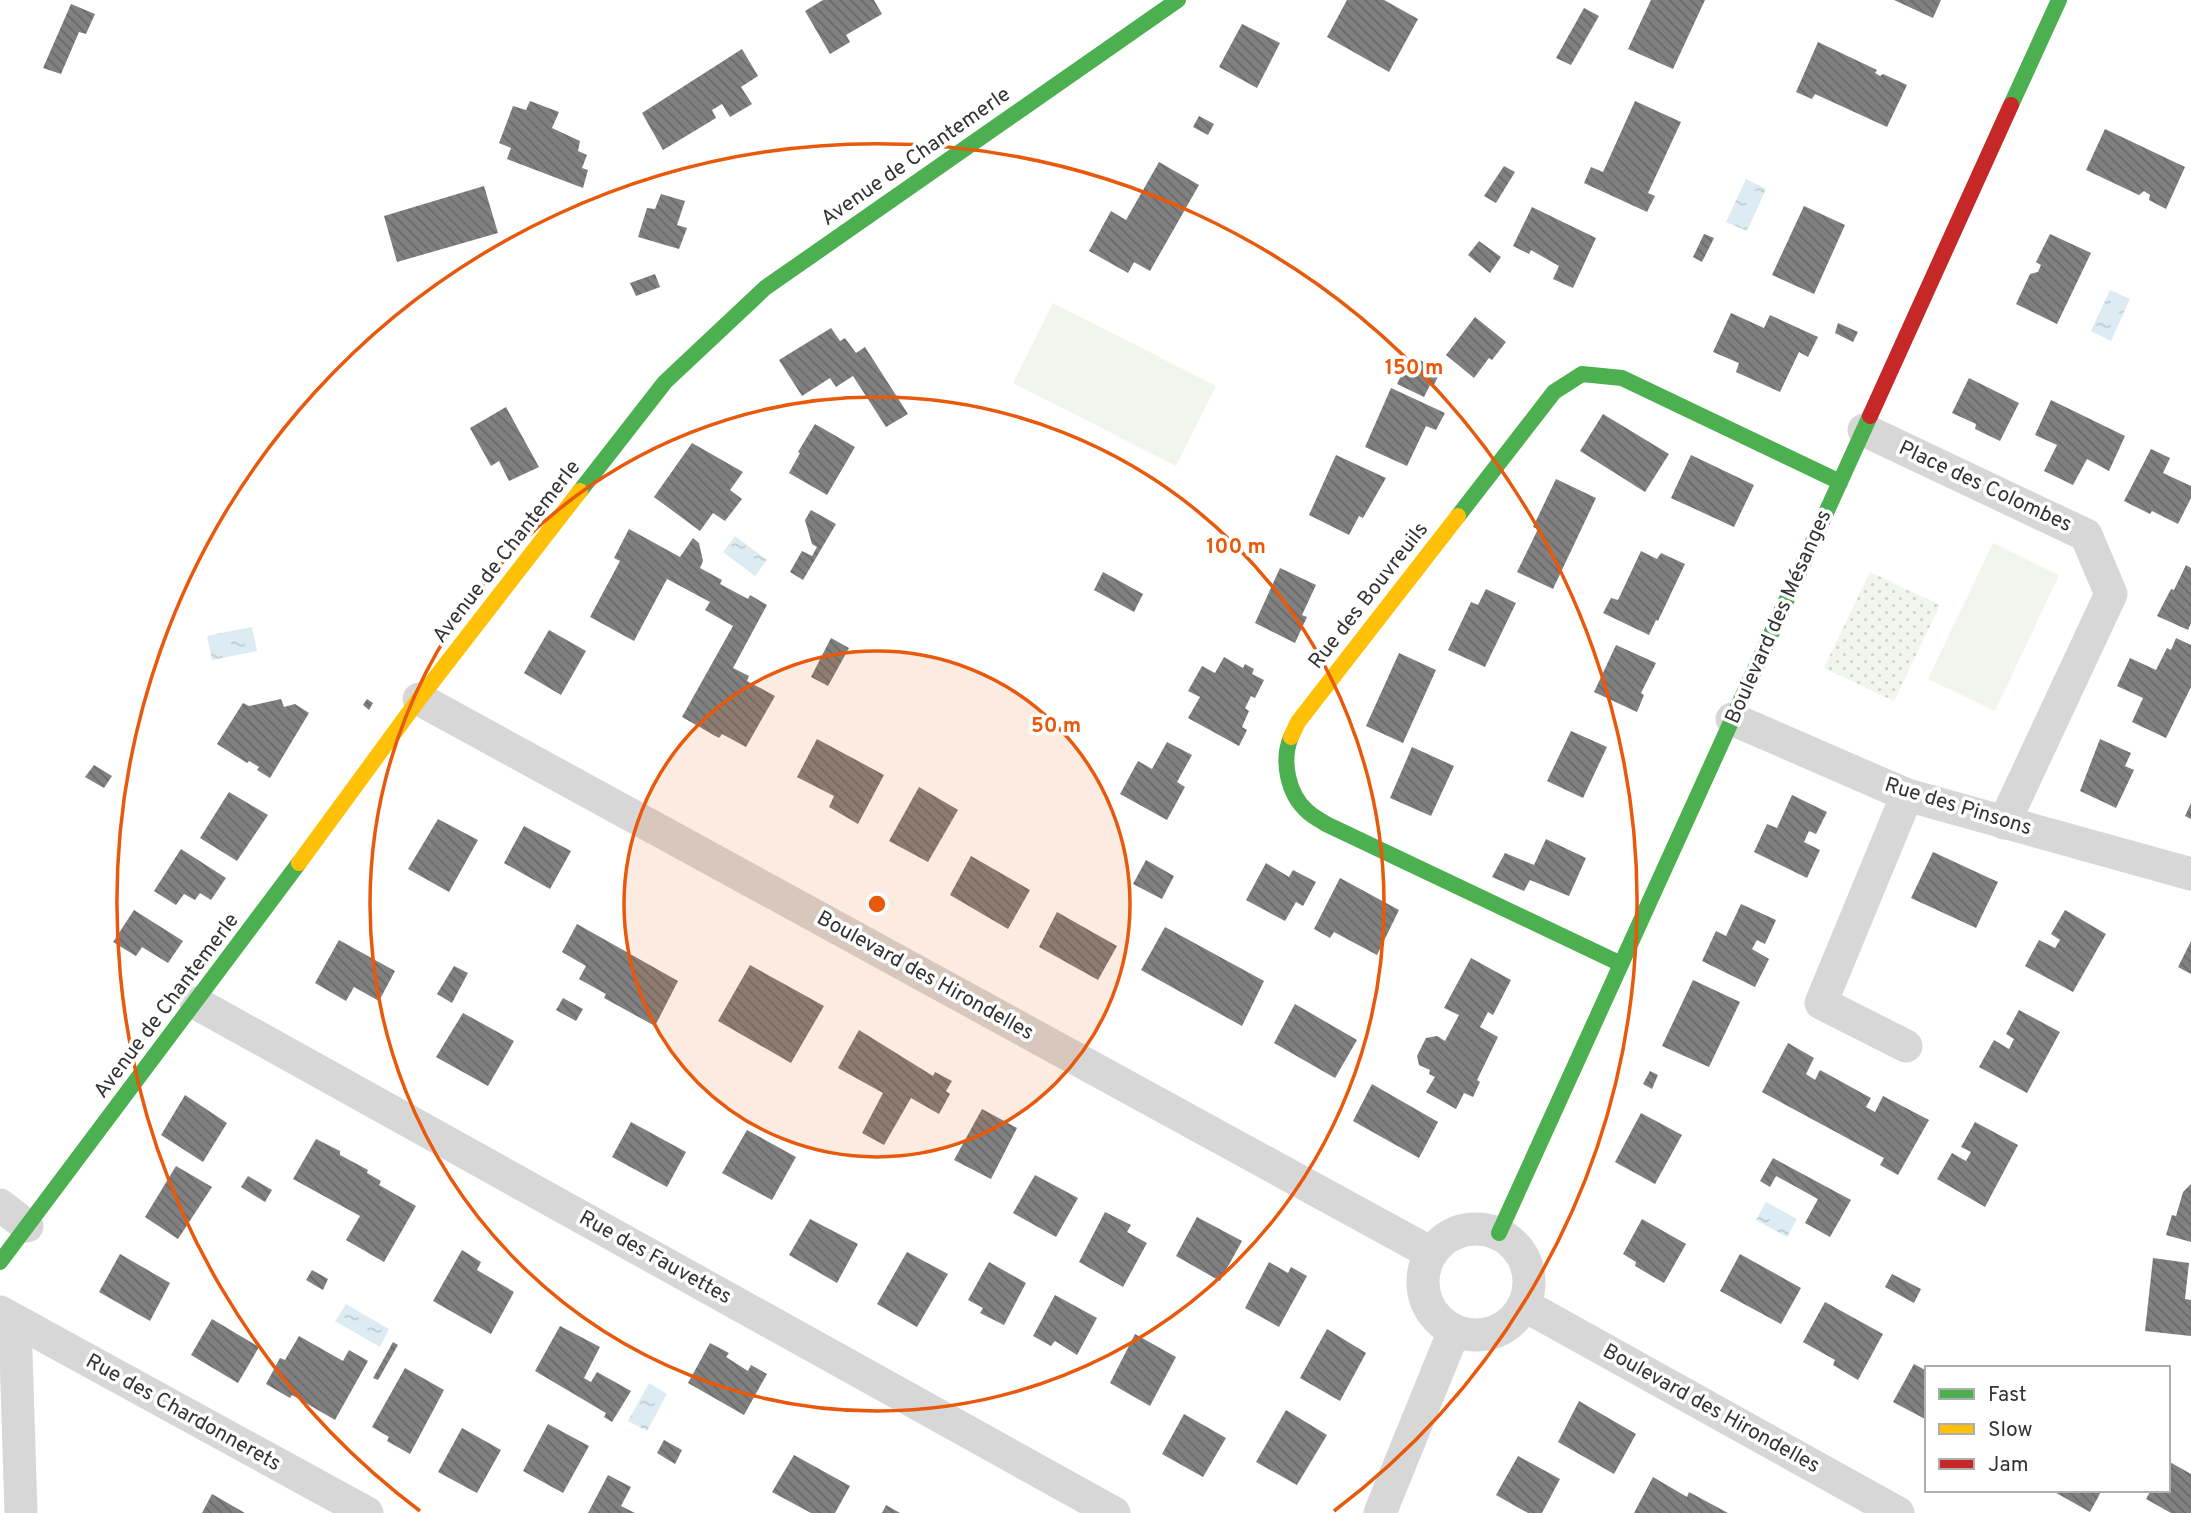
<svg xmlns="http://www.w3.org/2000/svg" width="2191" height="1513" font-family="Overpass,sans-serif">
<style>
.green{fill:#f1f5ed}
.park{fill:url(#park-dots)}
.water{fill:url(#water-ripples)}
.building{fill:url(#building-back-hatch)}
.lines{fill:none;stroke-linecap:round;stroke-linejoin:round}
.street{stroke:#d7d7d7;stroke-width:33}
.fast{stroke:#4caf50;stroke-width:16}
.slow{stroke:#ffc107;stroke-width:16}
.jam{stroke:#c62828;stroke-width:16}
.ring{fill:none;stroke:#e8590c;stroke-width:3.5}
.labels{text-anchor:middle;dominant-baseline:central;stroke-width:7;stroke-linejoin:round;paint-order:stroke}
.street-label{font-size:21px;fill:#333;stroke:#fff}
.centre{fill:#e8590c;stroke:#fff;stroke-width:3.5}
.ring-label{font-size:21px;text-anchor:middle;font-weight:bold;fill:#e8590c;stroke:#fff;stroke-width:7;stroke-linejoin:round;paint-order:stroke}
</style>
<defs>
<pattern id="park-dots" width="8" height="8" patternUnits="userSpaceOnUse" patternTransform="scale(1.75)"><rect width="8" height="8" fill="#f1f5ed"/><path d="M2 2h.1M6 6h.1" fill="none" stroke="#cfd2cc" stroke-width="1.8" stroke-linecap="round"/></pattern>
<pattern id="water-ripples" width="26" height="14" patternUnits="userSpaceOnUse" patternTransform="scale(1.75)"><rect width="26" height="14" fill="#ddebf3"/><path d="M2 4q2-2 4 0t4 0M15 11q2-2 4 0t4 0" fill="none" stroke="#becad1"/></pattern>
<pattern id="building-back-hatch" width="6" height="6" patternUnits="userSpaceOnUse" patternTransform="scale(1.75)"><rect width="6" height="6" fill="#818181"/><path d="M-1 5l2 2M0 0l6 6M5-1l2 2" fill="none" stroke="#6a6a6a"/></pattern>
</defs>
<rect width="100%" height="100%" fill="#fff"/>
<g class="green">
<polygon points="1053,303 1216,386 1176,466 1013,383"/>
<polygon points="1993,543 2059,575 1995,711 1928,679"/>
</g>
<polygon class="park" points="1870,572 1940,605 1894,701 1824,668"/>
<g class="water">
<polygon points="1746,179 1766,189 1747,231 1726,222"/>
<polygon points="2110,290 2130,299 2111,341 2091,331"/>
<polygon points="735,536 767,560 755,576 723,552"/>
<polygon points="252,627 257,651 212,660 207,636"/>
<polygon points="1766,1202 1797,1219 1787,1237 1756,1220"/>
<polygon points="346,1304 389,1329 380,1347 335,1321"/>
<polygon points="649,1383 667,1394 647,1431 628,1421"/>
</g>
<g class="building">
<polygon points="823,0 874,0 882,14 846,35 850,42 830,54 805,11"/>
<polygon points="1347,0 1384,0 1418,19 1389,72 1327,37"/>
<polygon points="1651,0 1705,0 1673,69 1628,49"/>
<polygon points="1894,0 1941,0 1933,18"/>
<polygon points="71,4 95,14 86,34 79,32 61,74 43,68"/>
<polygon points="1584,8 1599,16 1571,65 1556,58"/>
<polygon points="1242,24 1280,43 1257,88 1219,67"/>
<polygon points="1818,42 1877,70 1875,73 1880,76 1883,74 1907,85 1887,127 1815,94 1812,99 1796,92"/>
<polygon points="742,49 758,76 741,87 752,104 730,117 722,104 712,110 716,118 663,150 642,113"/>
<polygon points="530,101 559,112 552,128 580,141 578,151 587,155 582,168 588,170 583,188 507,159 511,148 499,143 513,106 526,110"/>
<polygon points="1635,101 1681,122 1648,193 1655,196 1647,212 1584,183 1591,167 1603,172"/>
<polygon points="1199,116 1214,124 1208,135 1193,127"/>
<polygon points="2105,129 2185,167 2166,209 2149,200 2150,195 2144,191 2139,195 2086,170"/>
<polygon points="1159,162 1199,185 1150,271 1134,262 1128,273 1089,251 1111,211 1126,220"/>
<polygon points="1504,166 1515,172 1496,203 1484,196"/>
<polygon points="484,186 498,233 397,262 384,216"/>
<polygon points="661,194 685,201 677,225 687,228 679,249 638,237 647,208 655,209"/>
<polygon points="1804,206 1845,225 1814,294 1772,275"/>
<polygon points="1532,207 1596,238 1573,288 1553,279 1559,266 1531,250 1529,254 1513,246"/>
<polygon points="1704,234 1714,238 1702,262 1693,257"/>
<polygon points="2050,234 2091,253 2057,324 2016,304 2030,274 2038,272 2041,265 2036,262"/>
<polygon points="1479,241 1501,257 1490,273 1468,255"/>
<polygon points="655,274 660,287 636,296 630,283"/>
<polygon points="1731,313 1764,328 1770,315 1818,337 1808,357 1799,352 1780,392 1736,372 1739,363 1713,352"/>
<polygon points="1475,317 1506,342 1492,360 1489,358 1474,378 1446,355"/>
<polygon points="1838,323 1858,332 1853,342 1835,333"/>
<polygon points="831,328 840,341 845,338 856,353 865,347 908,414 886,427 853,376 836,387 830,378 802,396 779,360"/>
<polygon points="1411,356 1441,370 1433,387 1430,385 1424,397 1397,384"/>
<polygon points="1969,378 2019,403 2000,441 1975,429 1976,424 1952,413"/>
<polygon points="1391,388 1445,413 1436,430 1426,426 1407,466 1365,447"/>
<polygon points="2051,400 2125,436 2109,471 2087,459 2073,485 2044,471 2057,445 2035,435"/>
<polygon points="506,407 539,467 509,481 499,461 491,466 470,428"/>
<polygon points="1603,414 1669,454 1645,492 1580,451"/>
<polygon points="815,424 855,447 827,495 789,473 800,453 798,452"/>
<polygon points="692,443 743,472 730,490 742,499 725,521 713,513 700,531 654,497"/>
<polygon points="2151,449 2170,458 2163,473 2191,486 2191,498 2178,524 2152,511 2150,514 2124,501"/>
<polygon points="1336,455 1386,478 1363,518 1359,516 1349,535 1309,515"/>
<polygon points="1691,455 1754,485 1734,527 1671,498"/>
<polygon points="1556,479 1596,498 1553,589 1517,572 1538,529 1533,527"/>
<polygon points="811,510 836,524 803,580 790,572 802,551 812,556 817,547 812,544 805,520"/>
<polygon points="629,529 680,557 693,538 699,543 703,561 700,568 722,580 720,584 748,599 750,595 767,605 733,668 749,676 747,681 775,696 746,747 722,734 719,738 682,717 733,626 705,610 710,602 667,579 634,641 590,617 620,561 614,558"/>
<polygon points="1641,551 1657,559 1661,553 1685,564 1658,621 1656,620 1649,635 1603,613 1611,598 1618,600"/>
<polygon points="2186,565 2191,568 2191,623 2188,630 2157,616 2171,589 2174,590"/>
<polygon points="1280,568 1316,585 1302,615 1307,617 1295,643 1255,623"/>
<polygon points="1103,572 1143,594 1134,612 1094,590"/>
<polygon points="1486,589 1516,603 1485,667 1448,650 1471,602 1478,605"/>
<polygon points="549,630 586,651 561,695 524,673"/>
<polygon points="831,638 849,648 828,686 811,677"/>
<polygon points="2176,638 2191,645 2191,687 2166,738 2132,722 2143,698 2117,686 2130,658 2156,670 2167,648 2171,650"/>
<polygon points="1616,645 1656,663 1641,693 1644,695 1637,712 1594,692"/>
<polygon points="1399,653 1436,670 1403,743 1366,726"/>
<polygon points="1224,657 1243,668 1245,664 1254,669 1252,674 1264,680 1255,698 1251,696 1245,708 1249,711 1242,727 1247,730 1239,746 1188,718 1200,697 1188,691 1202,666 1215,673"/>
<polygon points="281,699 284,707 295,704 309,713 270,778 257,770 259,767 249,761 247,763 217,744 243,703 249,706"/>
<polygon points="367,699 373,703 369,710 363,705"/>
<polygon points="1571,731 1607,747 1583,798 1547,781"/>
<polygon points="817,739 884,775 858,824 829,807 834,796 797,777"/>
<polygon points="2100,739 2131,753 2125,766 2134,770 2116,808 2080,791"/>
<polygon points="1167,742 1192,755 1177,782 1185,787 1167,820 1120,794 1138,761 1152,769"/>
<polygon points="1412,747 1454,766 1431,816 1390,798"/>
<polygon points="94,765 112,776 104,788 85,777"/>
<polygon points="919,787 958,810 928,862 889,841"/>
<polygon points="229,792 268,815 237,861 200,838"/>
<polygon points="1792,795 1827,812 1816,834 1809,831 1804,842 1820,850 1807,878 1754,852 1767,824 1777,828"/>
<polygon points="2191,803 2191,819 2185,816"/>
<polygon points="438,819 478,840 449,892 408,869"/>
<polygon points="524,826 571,851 550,889 504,863"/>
<polygon points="1546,839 1586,858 1569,896 1530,880 1524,891 1492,877 1505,853 1534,865"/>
<polygon points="181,849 226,878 211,900 200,893 195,900 184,894 176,905 154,891"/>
<polygon points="1933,852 1998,882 1976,928 1911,898"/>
<polygon points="971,856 1030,890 1008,929 950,895"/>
<polygon points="1146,860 1174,876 1162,899 1133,884"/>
<polygon points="1266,863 1289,877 1293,870 1316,882 1303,906 1296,902 1285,921 1246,900"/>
<polygon points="1340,878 1399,910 1377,955 1334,932 1330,938 1314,929"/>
<polygon points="1741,904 1776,920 1765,944 1757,940 1752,949 1769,959 1755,987 1702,961 1716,931 1726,936"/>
<polygon points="134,910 183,941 168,963 142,947 136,956 113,942"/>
<polygon points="2065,910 2106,934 2073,992 2025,966 2039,940 2055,948 2060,940 2051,934"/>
<polygon points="1057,912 1117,946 1098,980 1039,947"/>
<polygon points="577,924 678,981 655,1026 604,998 606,994 579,979 586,966 562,952"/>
<polygon points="1165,927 1264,981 1242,1026 1141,970"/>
<polygon points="339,940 395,971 379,1001 354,987 346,1001 315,983"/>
<polygon points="2191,941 2191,974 2178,967"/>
<polygon points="1471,958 1511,980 1493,1015 1488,1012 1480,1027 1498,1037 1477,1080 1480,1082 1473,1097 1464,1093 1456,1109 1426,1092 1435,1077 1429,1074 1430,1070 1419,1065 1417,1056 1426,1038 1437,1036 1445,1041 1459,1015 1444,1008"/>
<polygon points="750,965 824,1006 791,1063 718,1021"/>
<polygon points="454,966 468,973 452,1003 437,994"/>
<polygon points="1693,980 1740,1002 1709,1067 1662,1046"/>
<polygon points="563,998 583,1009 576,1021 556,1010"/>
<polygon points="1295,1004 1357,1040 1335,1078 1274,1043"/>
<polygon points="2019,1010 2060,1032 2027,1093 1979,1067 1994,1040 2009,1049 2014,1039 2006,1034"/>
<polygon points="463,1013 514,1041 488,1086 436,1057"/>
<polygon points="859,1030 933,1076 935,1072 952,1081 946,1091 950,1094 939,1114 911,1098 884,1145 862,1133 883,1093 838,1068"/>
<polygon points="1788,1043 1814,1058 1806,1074 1815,1080 1820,1070 1871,1098 1866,1107 1875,1112 1883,1096 1929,1120 1898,1175 1880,1165 1884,1158 1762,1092"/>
<polygon points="1650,1071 1658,1075 1652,1089 1643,1084"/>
<polygon points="1372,1084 1438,1122 1419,1158 1353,1121"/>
<polygon points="185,1095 227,1123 203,1162 161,1135"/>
<polygon points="982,1109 1017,1128 991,1179 954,1160"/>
<polygon points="1641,1113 1682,1135 1655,1184 1615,1162"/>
<polygon points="631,1122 686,1152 667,1187 612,1157"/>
<polygon points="1975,1122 2018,1145 1985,1207 1937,1179 1952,1153 1966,1161 1971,1152 1961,1147"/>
<polygon points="747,1130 796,1157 772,1200 722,1173"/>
<polygon points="316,1139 340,1151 340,1155 368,1170 367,1173 381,1181 379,1185 416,1206 384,1262 346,1240 360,1216 293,1179"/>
<polygon points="1773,1158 1851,1200 1830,1237 1805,1223 1818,1199 1776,1176 1770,1187 1760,1181"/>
<polygon points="176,1166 212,1187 178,1239 145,1217"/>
<polygon points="1035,1175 1078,1198 1056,1237 1013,1213"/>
<polygon points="248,1176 272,1190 265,1202 241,1187"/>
<polygon points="2191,1184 2191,1242 2166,1235 2172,1215 2176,1216 2183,1192"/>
<polygon points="1105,1212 1131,1225 1127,1232 1147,1243 1123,1287 1079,1262"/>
<polygon points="1197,1217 1242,1241 1220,1281 1176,1256"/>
<polygon points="810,1219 858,1244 837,1283 789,1255"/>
<polygon points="1642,1219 1686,1244 1664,1283 1635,1266 1636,1262 1623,1254"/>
<polygon points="462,1250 481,1262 477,1270 514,1292 491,1334 433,1301"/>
<polygon points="907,1252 948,1274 917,1327 877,1304"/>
<polygon points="120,1254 170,1283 150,1321 99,1292"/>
<polygon points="1740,1254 1801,1288 1781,1324 1720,1291"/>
<polygon points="2153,1258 2189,1263 2185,1299 2191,1300 2191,1336 2145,1331"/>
<polygon points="989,1262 1026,1283 1004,1325 980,1313 983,1308 968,1300"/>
<polygon points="1269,1262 1288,1273 1291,1267 1307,1276 1279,1327 1245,1308"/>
<polygon points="312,1270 328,1279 323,1290 306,1280"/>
<polygon points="1892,1274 1921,1289 1914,1303 1885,1287"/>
<polygon points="1055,1295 1097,1318 1077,1355 1055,1341 1051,1346 1033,1336"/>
<polygon points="1825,1302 1883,1334 1858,1380 1833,1365 1835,1360 1803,1342"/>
<polygon points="212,1319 259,1347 238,1383 191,1355"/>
<polygon points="560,1326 600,1347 584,1378 591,1382 597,1372 631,1391 612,1422 604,1417 606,1413 535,1371"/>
<polygon points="1327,1329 1366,1353 1340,1401 1300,1378"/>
<polygon points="1135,1334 1176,1357 1150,1406 1110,1383"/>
<polygon points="299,1336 343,1361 349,1350 368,1361 335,1420 292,1395 290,1398 266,1384 280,1358 285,1360"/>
<polygon points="393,1342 398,1345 378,1380 373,1378"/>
<polygon points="710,1343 729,1353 726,1357 748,1371 751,1365 767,1374 744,1415 688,1383"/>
<polygon points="1914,1364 1927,1371 1927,1420 1893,1402"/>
<polygon points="405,1368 444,1390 410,1454 387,1441 389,1437 372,1427"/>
<polygon points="1579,1401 1636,1434 1614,1474 1558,1442"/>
<polygon points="1286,1410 1327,1435 1297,1485 1256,1462"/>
<polygon points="1184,1414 1226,1438 1203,1477 1162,1454"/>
<polygon points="548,1424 589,1446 563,1493 523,1471"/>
<polygon points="462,1428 501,1450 477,1493 438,1472"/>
<polygon points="664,1440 682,1450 675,1464 657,1453"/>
<polygon points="794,1455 850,1486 835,1513 811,1513 772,1492"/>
<polygon points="1518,1456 1560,1479 1542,1513 1528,1513 1496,1495"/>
<polygon points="2168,1461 2191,1474 2191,1513 2171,1513 2146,1499 2151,1490 2168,1490"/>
<polygon points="608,1475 631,1487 621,1506 635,1513 588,1513"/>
<polygon points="1653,1477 1687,1497 1689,1492 1728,1513 1634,1513"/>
<polygon points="2051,1490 2102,1490 2090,1512"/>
<polygon points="212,1494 245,1513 202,1513"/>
<polygon points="886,1505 900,1513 882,1513"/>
</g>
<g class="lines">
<g class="street">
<polyline points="1864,430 2086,535 2111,594 2004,823"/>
<polyline points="419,699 1431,1253"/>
<polyline points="1732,719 1907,795 2191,874"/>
<polyline points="196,1003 1114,1513"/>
<polyline points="1906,1046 1821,1003 1907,795"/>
<polyline points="0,1205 27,1226"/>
<circle cx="1476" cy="1282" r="53"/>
<polyline points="1524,1305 1898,1513"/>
<polyline points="0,1312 367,1513"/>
<polyline points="15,1321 21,1513"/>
<polyline points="1380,1513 1454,1331"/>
</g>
<g class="fast">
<polyline points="2011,105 2059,0"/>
<polyline points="580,491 665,382 765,288 1178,0"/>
<polyline points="1458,516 1554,392 1582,374 1622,378 1840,482"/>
<path d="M 1291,737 C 1281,761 1288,794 1307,811 C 1312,816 1320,820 1326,824 L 1621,964"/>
<polyline points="1499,1233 1870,416"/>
<polyline points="0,1262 299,863"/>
</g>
<g class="slow">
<polyline points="1291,737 1298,722 1458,516"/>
<polyline points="299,863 419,699 580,491"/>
</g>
<polyline class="jam" points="1870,416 2011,105"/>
</g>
<circle cx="877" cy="904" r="253" fill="#e8590c" fill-opacity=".12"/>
<g class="ring">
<circle cx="877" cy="904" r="253"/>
<circle cx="877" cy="904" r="507"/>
<path d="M420 1511A760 760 0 1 1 1334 1511"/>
</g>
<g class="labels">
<g class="street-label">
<text transform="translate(916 157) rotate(-35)">Avenue de Chantemerle</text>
<text transform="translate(1985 487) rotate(25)">Place des Colombes</text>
<text transform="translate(507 552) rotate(-52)">Avenue de Chantemerle</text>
<text transform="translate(1369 596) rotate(-52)">Rue des Bouvreuils</text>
<text transform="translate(1779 617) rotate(-66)">Boulevard des Mésanges</text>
<text transform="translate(1958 807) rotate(17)">Rue des Pinsons</text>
<text transform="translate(925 976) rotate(29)">Boulevard des Hirondelles</text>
<text transform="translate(167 1006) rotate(-53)">Avenue de Chantemerle</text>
<text transform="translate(655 1258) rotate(29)">Rue des Fauvettes</text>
<text transform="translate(1711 1409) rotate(29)">Boulevard des Hirondelles</text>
<text transform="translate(183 1413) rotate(29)">Rue des Chardonnerets</text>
</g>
</g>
<circle cx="877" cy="904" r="10" class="centre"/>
<g class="ring-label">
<text x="1414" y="374">150 m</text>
<text x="1236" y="553">100 m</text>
<text x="1056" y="732">50 m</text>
</g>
<rect x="1925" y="1366" width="245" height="126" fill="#ffffff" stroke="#adadad" stroke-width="2"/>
<rect x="1939" y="1389" width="35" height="10" fill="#4caf50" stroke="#adadad" stroke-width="2"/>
<text x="1988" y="1401" font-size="21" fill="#333333">Fast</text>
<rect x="1939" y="1424" width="35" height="10" fill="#ffc107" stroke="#adadad" stroke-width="2"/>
<text x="1988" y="1436" font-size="21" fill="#333333">Slow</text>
<rect x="1939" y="1459" width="35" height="10" fill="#c62828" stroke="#adadad" stroke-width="2"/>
<text x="1988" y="1471" font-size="21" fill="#333333">Jam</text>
</svg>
